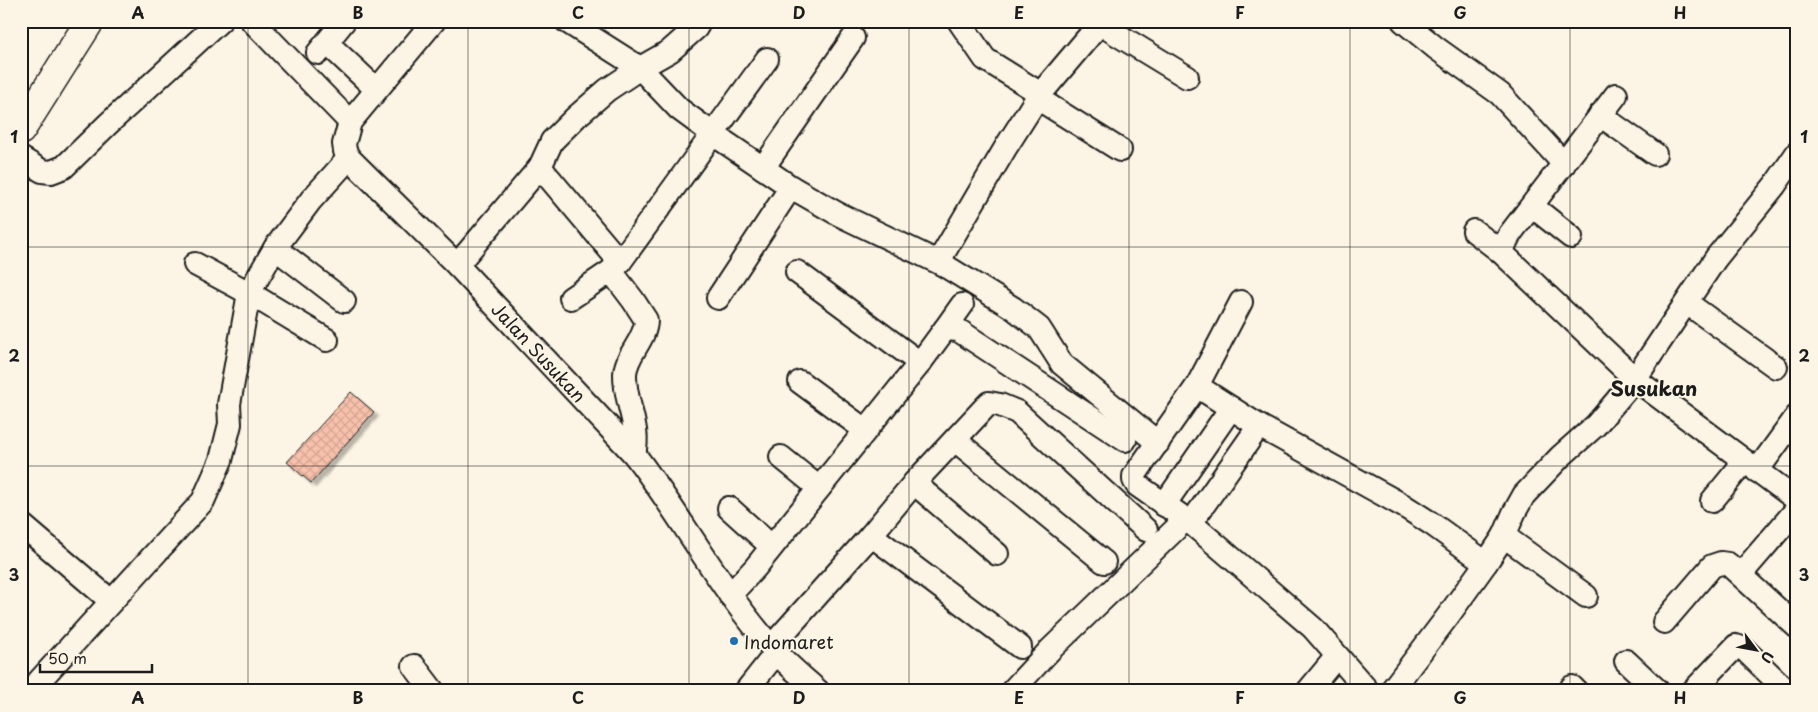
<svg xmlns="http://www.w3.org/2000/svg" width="1818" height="712" font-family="'Playpen Sans',sans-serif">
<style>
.building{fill:url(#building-cross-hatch);stroke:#1c1c1c;filter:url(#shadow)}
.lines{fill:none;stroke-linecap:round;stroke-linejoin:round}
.minor-casing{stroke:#1c1c1c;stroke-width:26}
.highway-casing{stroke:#1c1c1c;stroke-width:31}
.minor{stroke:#fcf5e5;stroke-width:22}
.highway{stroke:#fcf5e5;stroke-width:28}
.grid{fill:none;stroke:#1c1c1c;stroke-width:1;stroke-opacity:0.55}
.poi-dot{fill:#1f6fb2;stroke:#fcf5e5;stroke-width:2}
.labels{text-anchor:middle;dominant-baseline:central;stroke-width:4;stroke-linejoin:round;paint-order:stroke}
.street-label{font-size:18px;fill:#1c1c1c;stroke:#fcf5e5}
.poi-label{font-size:18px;fill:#1c1c1c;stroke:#fcf5e5;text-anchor:start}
.quarter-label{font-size:20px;font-weight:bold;fill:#1c1c1c;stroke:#fcf5e5}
.neatline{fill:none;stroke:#1c1c1c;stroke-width:2}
.grid-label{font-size:16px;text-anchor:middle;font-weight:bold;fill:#1c1c1c}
</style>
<defs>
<pattern id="building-cross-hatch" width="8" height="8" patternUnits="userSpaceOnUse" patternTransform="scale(1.25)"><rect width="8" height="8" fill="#f8c1ac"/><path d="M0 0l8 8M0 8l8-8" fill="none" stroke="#d4a593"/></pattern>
<filter id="shadow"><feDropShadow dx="4.5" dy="4.5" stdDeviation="1" flood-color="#0004"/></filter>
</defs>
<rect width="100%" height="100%" fill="#fcf5e5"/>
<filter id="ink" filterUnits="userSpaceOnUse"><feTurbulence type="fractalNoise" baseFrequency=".02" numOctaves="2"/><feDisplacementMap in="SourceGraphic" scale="10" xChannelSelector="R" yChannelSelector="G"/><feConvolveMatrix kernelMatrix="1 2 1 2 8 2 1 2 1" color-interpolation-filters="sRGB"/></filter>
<g filter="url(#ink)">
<polygon class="building" points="351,392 374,412 311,483 287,462"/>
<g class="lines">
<g class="minor-casing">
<g id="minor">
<polyline points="252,21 350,122"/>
<path d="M 434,21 L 350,122 L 344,144 L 345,151 L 349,158 L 457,265 L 634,454 C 683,518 721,592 776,652 C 788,666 804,678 818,691"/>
<polyline points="566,21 640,68 679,109 713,134 791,187 838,214 942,264 1013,308 1039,328 1062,364 1158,443"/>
<polyline points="959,21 985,59 1041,94"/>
<polyline points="1403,21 1436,48 1500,94 1564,164"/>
<polyline points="1100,24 1187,77"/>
<polyline points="327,43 376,89"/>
<polyline points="318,53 344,21"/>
<polyline points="1037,98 1120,150"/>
<polyline points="1600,115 1655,154"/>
<polyline points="21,158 42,171 51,172 64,167 108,124 220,21"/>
<polyline points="540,167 620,262"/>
<polyline points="763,168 853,38"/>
<polyline points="1532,206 1571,237"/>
<polyline points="1474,231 1501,252 1635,379 1797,500"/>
<polyline points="275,248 344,301"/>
<polyline points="1501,252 1510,234 1616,95"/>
<polyline points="195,264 249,293 327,340"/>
<polyline points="942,264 943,254 1006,147 1037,98 1102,21"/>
<polyline points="457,265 540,167 552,141 576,117 607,90 640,68 670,51 696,28 700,21"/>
<path d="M 611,271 L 633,300 L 646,320 C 646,340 626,354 625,374 C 624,402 641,426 634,454"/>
<polyline points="797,272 920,363"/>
<polyline points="571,298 611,271 620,262 767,59"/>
<polyline points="718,298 791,187"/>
<polyline points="1241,302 1197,386 1134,476 1134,480 1137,485 1191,523 1313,628 1368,691"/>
<polyline points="1687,303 1776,367"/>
<polyline points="945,329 962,305"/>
<polyline points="800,382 865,430"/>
<polyline points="1197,386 1259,426 1404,506 1432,524 1486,563"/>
<polyline points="955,440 1104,562"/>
<polyline points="781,457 819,488"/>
<polyline points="1757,471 1797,416"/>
<polyline points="914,483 997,554"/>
<polyline points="1712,501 1744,462"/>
<polyline points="1164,505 1231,408"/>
<polyline points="729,508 771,546"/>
<polyline points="1191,523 1259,426"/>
<polyline points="21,524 111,601"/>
<polyline points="871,535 1020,647"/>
<polyline points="1504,536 1586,596"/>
<polyline points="1741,574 1797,509"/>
<polyline points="730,595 755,568 920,363 945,329 958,330 1125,440"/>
<polyline points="1664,622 1712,566 1721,563 1728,564 1797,627"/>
<polyline points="771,647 871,535 914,483 989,403 1000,405 1017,412 1146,530"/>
<polyline points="1626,661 1658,691"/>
<polyline points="414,666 433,691"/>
<polyline points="1572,687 1576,691"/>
<polyline points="30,691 203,501 221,460 230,424 229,404 249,293 275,248 311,200 349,158"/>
<polyline points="746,691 776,653"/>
<polyline points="1012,691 1050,650 1186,519"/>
<polyline points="1308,691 1337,656"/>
<polyline points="1391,691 1448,616 1486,563 1504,536 1514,513 1524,495 1560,457 1596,425 1635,379 1716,258 1775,185 1797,153"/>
<polyline points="1693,691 1736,646 1742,648 1747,652 1787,691"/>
</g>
</g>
<g class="highway-casing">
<polyline id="highway" points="21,130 90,21"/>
</g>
<use href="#minor" class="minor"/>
<use href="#highway" class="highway"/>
</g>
</g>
<path class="grid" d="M 248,21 L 248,691M 468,21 L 468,691M 689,21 L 689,691M 909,21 L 909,691M 1129,21 L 1129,691M 1350,21 L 1350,691M 1570,21 L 1570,691M 21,247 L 1797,247M 21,466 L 1797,466"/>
<circle class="poi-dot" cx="734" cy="641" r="5"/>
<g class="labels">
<g class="street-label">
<text transform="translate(539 352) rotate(47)">Jalan Susukan</text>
</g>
<g class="poi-label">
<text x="744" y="641">Indomaret</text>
</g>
<g class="quarter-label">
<text x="1654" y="388">Susukan</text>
</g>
</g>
<rect width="1818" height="712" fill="none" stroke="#fcf5e5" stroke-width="55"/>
<g transform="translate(1756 650) rotate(122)" stroke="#fcf5e5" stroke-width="4" paint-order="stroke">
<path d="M0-4L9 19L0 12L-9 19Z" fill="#1c1c1c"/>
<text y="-8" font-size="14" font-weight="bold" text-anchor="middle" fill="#1c1c1c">U</text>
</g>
<path d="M40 664v8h112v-8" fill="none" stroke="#1c1c1c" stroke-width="2.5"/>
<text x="48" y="664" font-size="15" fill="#1c1c1c" stroke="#fcf5e5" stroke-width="4" paint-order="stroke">50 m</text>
<rect x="28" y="28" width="1762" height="656" class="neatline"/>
<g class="grid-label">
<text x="138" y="19">A</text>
<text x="358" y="19">B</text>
<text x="578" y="19">C</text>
<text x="799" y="19">D</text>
<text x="1019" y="19">E</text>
<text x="1240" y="19">F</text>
<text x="1460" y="19">G</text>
<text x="1680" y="19">H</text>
<text x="14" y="143">1</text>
<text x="1804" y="143">1</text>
<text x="14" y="362">2</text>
<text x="1804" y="362">2</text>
<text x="14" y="581">3</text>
<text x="1804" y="581">3</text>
<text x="138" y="704">A</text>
<text x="358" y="704">B</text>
<text x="578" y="704">C</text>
<text x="799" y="704">D</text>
<text x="1019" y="704">E</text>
<text x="1240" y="704">F</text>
<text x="1460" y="704">G</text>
<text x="1680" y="704">H</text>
</g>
</svg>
